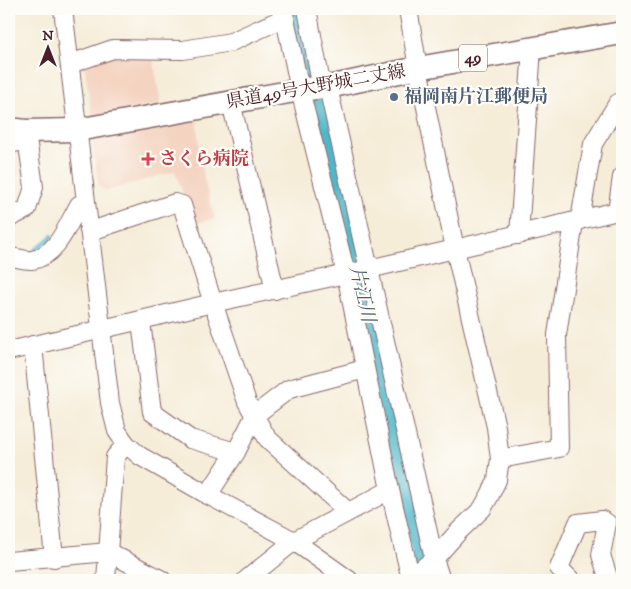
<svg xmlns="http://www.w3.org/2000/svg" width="631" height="589" font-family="'IM FELL DW Pica','Noto Serif JP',serif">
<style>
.built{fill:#f4d3c0}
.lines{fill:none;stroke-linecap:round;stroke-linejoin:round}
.stream{stroke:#4eb8cb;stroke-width:4}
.river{stroke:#4eb8cb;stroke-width:21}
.minor-casing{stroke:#866768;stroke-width:20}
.major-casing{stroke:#866768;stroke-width:25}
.minor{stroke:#fff;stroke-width:18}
.major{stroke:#fff;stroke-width:22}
.service-dot{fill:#5c6f8a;stroke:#fdfcf7;stroke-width:2}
.health-dot{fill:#e0444e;stroke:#fdfcf7;stroke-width:2}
.labels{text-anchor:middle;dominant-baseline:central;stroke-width:4.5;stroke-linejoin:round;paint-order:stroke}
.shield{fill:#fdfcf7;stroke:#806168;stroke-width:1}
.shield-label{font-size:16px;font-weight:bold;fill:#4a1f2b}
.street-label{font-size:18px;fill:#4a1f2b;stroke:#fdfcf7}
.service-label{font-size:18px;font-weight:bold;fill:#4e5e75;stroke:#fdfcf7;text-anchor:start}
.health-label{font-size:18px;font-weight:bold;fill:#be3a42;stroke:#fdfcf7;text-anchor:start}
.water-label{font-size:19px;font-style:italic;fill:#4c5c6b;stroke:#fdfcf7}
</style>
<rect width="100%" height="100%" fill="#fdfcf7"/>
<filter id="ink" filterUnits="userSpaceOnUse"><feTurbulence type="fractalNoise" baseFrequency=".02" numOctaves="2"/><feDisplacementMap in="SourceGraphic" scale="10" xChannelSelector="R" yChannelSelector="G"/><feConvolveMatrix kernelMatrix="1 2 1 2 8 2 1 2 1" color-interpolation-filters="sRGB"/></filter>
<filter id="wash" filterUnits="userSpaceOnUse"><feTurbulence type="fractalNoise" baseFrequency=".0096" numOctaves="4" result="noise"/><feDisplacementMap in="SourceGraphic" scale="20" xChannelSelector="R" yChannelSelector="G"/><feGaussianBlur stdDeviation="1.12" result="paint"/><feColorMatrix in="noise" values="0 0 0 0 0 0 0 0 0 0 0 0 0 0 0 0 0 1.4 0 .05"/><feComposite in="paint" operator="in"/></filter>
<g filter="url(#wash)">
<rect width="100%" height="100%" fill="#f6edd9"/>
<g class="built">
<polygon points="113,52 152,53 161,104 92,116 84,62"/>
<polygon points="197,115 199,147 204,179 215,218 194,224 175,171 107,191 99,187 91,135"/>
</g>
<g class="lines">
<polyline class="stream" points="33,252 52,236"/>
<polyline class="river" points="297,9 428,580"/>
</g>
</g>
<g filter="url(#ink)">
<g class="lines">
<g class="minor-casing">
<g id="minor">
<polyline points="63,9 110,403 117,431 126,444 140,456 208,495 294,541 349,580"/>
<polyline points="283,9 300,90 346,274 390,490 409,571 413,575"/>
<polyline points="307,9 320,78 328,87 434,559 441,580"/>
<polyline points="408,9 418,68 455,249 496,427 500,459 497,480 490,495 482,509 459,531 434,559 408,580"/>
<polyline points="70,64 113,49 183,50 231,42 284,18"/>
<polyline points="231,102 275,290"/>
<polyline points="9,144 19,142 26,131 34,187 27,209 9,218"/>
<polyline points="617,212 622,177"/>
<polyline points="580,220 593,144 618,103 622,105"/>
<polyline points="89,230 97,229 175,203 182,205 213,303 247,402 267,438 348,512"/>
<polyline points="519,235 532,48"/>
<path d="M 9,257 C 17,257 24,261 32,260 C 57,256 68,224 79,205 L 86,205"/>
<polyline points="141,321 152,412 190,439 236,452"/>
<polyline points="33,345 54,558"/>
<polyline points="9,351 213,303 369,269 622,210"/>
<polyline points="500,459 559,448 557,335 574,222"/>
<polyline points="208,495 236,452 255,415 289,389 365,369"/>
<polyline points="9,561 108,552 162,580"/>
<polyline points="106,580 115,457 126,444"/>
<polyline points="246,580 294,541 390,490"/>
<polyline points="571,580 559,568 578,523 602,520 607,523 601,555 609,580"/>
</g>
</g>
<g class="major-casing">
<polyline id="major" points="9,129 26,131 77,130 300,90 323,87 328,87 418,68 622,33"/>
</g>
<use href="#minor" class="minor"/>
<use href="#major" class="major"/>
</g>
</g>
<circle class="service-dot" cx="394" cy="97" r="5"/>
<path class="health-dot" d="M145.5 151.5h5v5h5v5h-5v5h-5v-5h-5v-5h5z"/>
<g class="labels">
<rect class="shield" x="459" y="44.5" width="28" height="27" rx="4"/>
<g class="shield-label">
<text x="473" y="58">49</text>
</g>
<g class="street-label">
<text transform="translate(316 87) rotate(-10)">県道49号大野城二丈線</text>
</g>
<g class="service-label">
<text x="404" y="97">福岡南片江郵便局</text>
</g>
<g class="health-label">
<text x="159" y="159">さくら病院</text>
</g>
<g class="water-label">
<text transform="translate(362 294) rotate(77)">片江川</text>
</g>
</g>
<rect width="631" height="589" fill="none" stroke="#fdfcf7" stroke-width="30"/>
<g transform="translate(48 48)" stroke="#fdfcf7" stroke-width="4" paint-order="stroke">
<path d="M0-4L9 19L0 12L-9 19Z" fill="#4a1f2b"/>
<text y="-8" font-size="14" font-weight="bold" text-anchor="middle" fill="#4a1f2b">N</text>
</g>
</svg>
